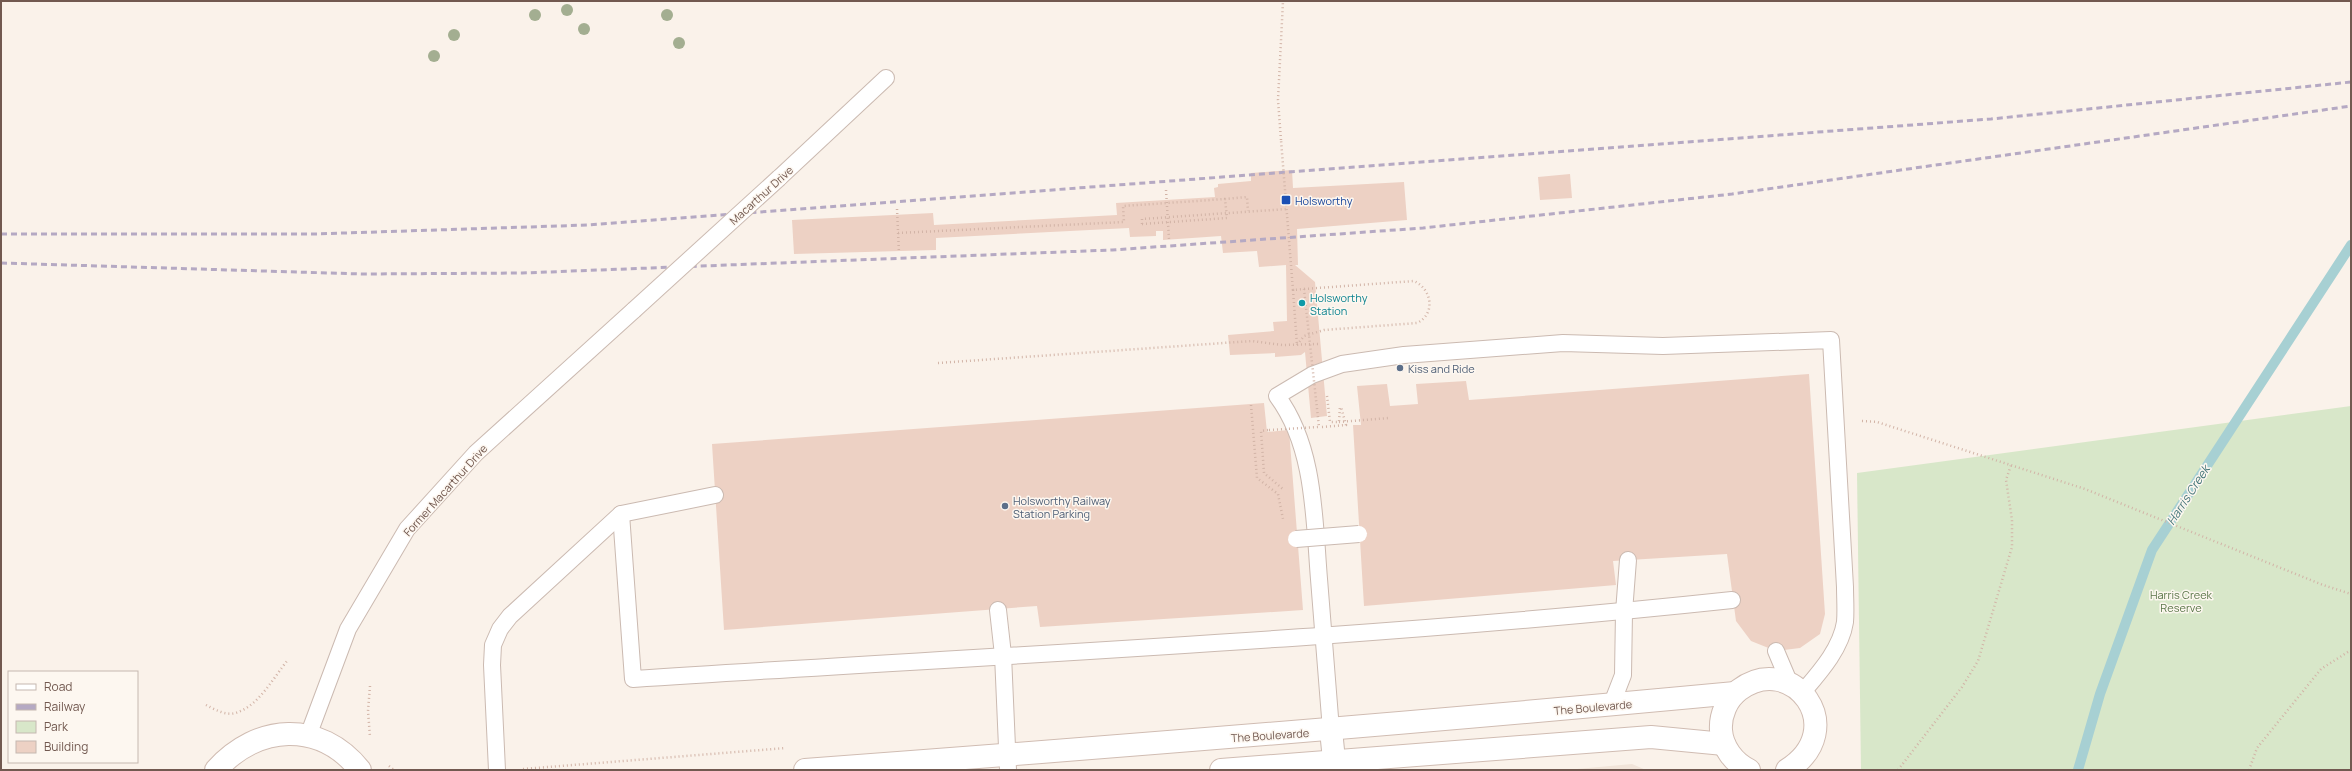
<svg xmlns="http://www.w3.org/2000/svg" width="2352" height="771" font-family="Manrope,sans-serif">
<style>
.residential{fill:#f1e4d9}
.green{fill:#d8e7c9}
.lines{fill:none;stroke-linecap:round;stroke-linejoin:round}
.stream{stroke:#a7d0d3;stroke-width:10}
.building{fill:#edd1c4}
.lane-casing{stroke:#cbbab1;stroke-width:18}
.street-casing{stroke:#cbbab1;stroke-width:24}
.secondary-casing{stroke:#d0bcb2;stroke-width:24}
.path{stroke:#d2b4a7;stroke-width:2.5;stroke-dasharray:1 3;stroke-linecap:butt}
.lane{stroke:#fff;stroke-width:16}
.street{stroke:#fff;stroke-width:22}
.secondary{stroke:#fff;stroke-width:22}
.rail{stroke:#b5a9c3;stroke-width:3;stroke-dasharray:6 4;stroke-linecap:butt}
.lane-bridge-casing{stroke:#cbbab1;stroke-width:18;stroke-linecap:butt}
.path-bridge{stroke:#d2b4a7;stroke-width:2.5;stroke-dasharray:1 3;stroke-linecap:butt}
.lane-bridge{stroke:#fff;stroke-width:16}
.tree{fill:#a3ae91}
.transit-dot{fill:#1a4fb4;stroke:#fdf7f0;stroke-width:1.5}
.culture-dot{fill:#0f9aa8;stroke:#fdf7f0;stroke-width:1.5}
.service-dot{fill:#5c6f8a;stroke:#fdf7f0;stroke-width:1.5}
.labels{text-anchor:middle;dominant-baseline:central;stroke-width:3;stroke-linejoin:round;paint-order:stroke}
.street-label{font-size:11px;fill:#725950;stroke:#fdf7f0}
.transit-label{font-size:11px;fill:#164399;stroke:#fdf7f0;text-anchor:start}
.culture-label{font-size:11px;fill:#0d838f;stroke:#fdf7f0;text-anchor:start}
.service-label{font-size:11px;fill:#4e5e75;stroke:#fdf7f0;text-anchor:start}
.park-label{font-size:11px;fill:#5b7749;stroke:#fdf7f0}
.water-label{font-size:12px;font-style:italic;fill:#48787c;stroke:#fdf7f0}
</style>
<rect width="100%" height="100%" fill="#faf2ea"/>
<polygon class="residential" points="1632,764 1646,770 1566,770"/>
<polygon class="green" points="2351,406 2351,770 1861,770 1857,473"/>
<g class="lines">
<polyline class="stream" points="2078,770 2100,694 2152,550 2351,245"/>
</g>
<g class="building">
<polygon points="1292,170 1293,188 1404,182 1407,220 1297,229 1298,265 1295,265 1315,282 1327,416 1311,418 1305,352 1301,355 1275,357 1275,353 1230,355 1228,335 1274,331 1273,322 1287,321 1286,265 1259,267 1257,251 1223,253 1221,236 1163,240 1163,231 1156,231 1156,236 1130,237 1129,228 936,238 936,250 794,254 792,220 933,213 934,225 1117,215 1116,203 1215,197 1214,188 1218,187 1218,184 1251,181 1251,173"/>
<polygon points="1570,174 1572,198 1540,200 1538,177"/>
<polygon points="1809,374 1825,614 1820,634 1800,648 1776,651 1751,641 1736,621 1727,554 1613,561 1616,585 1364,606 1353,425 1361,425 1357,386 1387,384 1390,406 1418,404 1416,384 1466,381 1469,400"/>
<polygon points="1264,403 1267,432 1289,430 1303,610 1040,627 1037,606 724,630 712,444"/>
</g>
<g class="lines">
<g class="lane-casing">
<g id="lane">
<polyline points="779,178 886,78"/>
<path d="M 621,514 L 633,679 C 999,655 1367,639 1732,600"/>
<polyline points="998,610 1003,655 1008,770"/>
<polyline points="1776,651 1790,684"/>
<polyline points="1611,706 1623,675 1624,612 1628,560"/>
<path d="M 1331,730 C 1327,680 1323,629 1319,579 C 1314,518 1315,447 1277,396 L 1312,375 L 1342,364 L 1404,355 L 1563,343 L 1663,346 L 1831,340 L 1845,587 C 1845,598 1846,611 1845,622 C 1841,649 1819,673 1802,693"/>
<polyline points="308,736 348,629 407,529 476,453 634,310"/>
<polyline points="497,770 492,665 493,645 500,629 510,616 621,514 715,495"/>
</g>
</g>
<g class="street-casing">
<polyline id="street" points="1331,730 1335,770"/>
</g>
<g class="secondary-casing">
<g id="secondary">
<path d="M 216,770 C 257,724 320,720 360,770"/>
<path d="M 805,770 C 1115,747 1425,722 1735,693"/>
<polyline points="1221,770 1651,737 1724,744"/>
<path d="M 1749,770 C 1734,763 1722,747 1721,730 C 1720,715 1727,699 1739,690 C 1792,650 1852,729 1787,770"/>
</g>
</g>
<g class="path">
<polyline points="1281,140 1278,100 1283,1"/>
<polyline points="1166,190 1169,239"/>
<polyline points="897,209 899,253"/>
<polyline points="1142,224 1142,219 1287,209"/>
<polyline points="898,233 1124,222 1123,206 1225,199"/>
<polyline points="1293,290 1297,345"/>
<path d="M 1297,345 L 1304,336 L 1324,330 L 1417,323 C 1436,314 1432,289 1414,281 L 1304,289"/>
<polyline points="938,363 1252,341 1282,345 1318,344"/>
<polyline points="1327,396 1330,422 1339,422 1340,406"/>
<polyline points="1251,405 1257,478 1278,494 1283,519"/>
<polyline points="1862,421 1877,422 2085,489 2323,585 2351,594"/>
<polyline points="1339,422 1389,418"/>
<polyline points="1322,427 1346,425 1341,407"/>
<polyline points="1268,430 1261,431 1264,473 1284,490"/>
<polyline points="370,686 368,711 370,737"/>
<path d="M 206,705 C 216,710 228,717 238,712 C 259,705 274,677 287,661"/>
<polyline points="389,766 394,770"/>
<polyline points="523,769 786,748"/>
<polyline points="1898,770 1962,687 1978,661 2012,547 2012,520 2006,480 2011,465"/>
<polyline points="2249,770 2257,748 2321,669 2351,650"/>
</g>
<use href="#lane" class="lane"/>
<use href="#street" class="street"/>
<use href="#secondary" class="secondary"/>
<g class="rail">
<polyline points="1,234 314,234 588,225 1991,119 2351,82"/>
<polyline points="1,263 362,274 522,273 1112,250 1423,228 1732,194 2351,106"/>
</g>
<g class="lane-bridge-casing">
<g id="lane-bridge">
<polyline points="634,310 779,178"/>
<polyline points="1296,539 1359,534"/>
</g>
</g>
<g class="path-bridge">
<polyline points="1142,224 1227,218 1225,199 1247,197 1248,211"/>
<polyline points="1269,430 1319,427 1304,289 1293,290 1281,140"/>
</g>
<use href="#lane-bridge" class="lane-bridge"/>
</g>
<g class="tree">
<circle cx="567" cy="10" r="6"/>
<circle cx="535" cy="15" r="6"/>
<circle cx="667" cy="15" r="6"/>
<circle cx="584" cy="29" r="6"/>
<circle cx="454" cy="35" r="6"/>
<circle cx="679" cy="43" r="6"/>
<circle cx="434" cy="56" r="6"/>
</g>
<rect class="transit-dot" x="1281" y="195" width="10" height="10" rx="2"/>
<circle class="culture-dot" cx="1302" cy="303" r="4"/>
<g class="service-dot">
<circle cx="1400" cy="368" r="4"/>
<circle cx="1005" cy="506" r="4"/>
</g>
<g class="labels">
<g class="street-label">
<text transform="translate(761 195) rotate(-42)">Macarthur Drive</text>
<text transform="translate(445 490) rotate(-48)">Former Macarthur Drive</text>
<text transform="translate(1593 707) rotate(-5)">The Boulevarde</text>
<text transform="translate(1270 735) rotate(-4)">The Boulevarde</text>
</g>
<g class="transit-label">
<text x="1295" y="200">Holsworthy</text>
</g>
<g class="culture-label">
<text x="1310" y="297">Holsworthy<tspan x="1310" dy="13">Station</tspan></text>
</g>
<g class="service-label">
<text x="1408" y="368">Kiss and Ride</text>
<text x="1013" y="500">Holsworthy Railway<tspan x="1013" dy="13">Station Parking</tspan></text>
</g>
<g class="park-label">
<text x="2181" y="594">Harris Creek<tspan x="2181" dy="13">Reserve</tspan></text>
</g>
<g class="water-label">
<text transform="translate(2188 495) rotate(-57)">Harris Creek</text>
</g>
</g>
<rect width="2352" height="771" fill="none" stroke="#725950" stroke-width="4"/>
<rect x="8" y="671" width="130" height="92" fill="#fdf7f0" stroke="#c5b8b0"/>
<rect x="16" y="684" width="20" height="6" fill="#ffffff" stroke="#c5b8b0"/>
<text x="44" y="691" font-size="12" fill="#725950">Road</text>
<rect x="16" y="704" width="20" height="6" fill="#b5a9c3" stroke="#c5b8b0"/>
<text x="44" y="711" font-size="12" fill="#725950">Railway</text>
<rect x="16" y="721" width="20" height="12" fill="#d8e7c9" stroke="#c5b8b0"/>
<text x="44" y="731" font-size="12" fill="#725950">Park</text>
<rect x="16" y="741" width="20" height="12" fill="#edd1c4" stroke="#c5b8b0"/>
<text x="44" y="751" font-size="12" fill="#725950">Building</text>
</svg>
